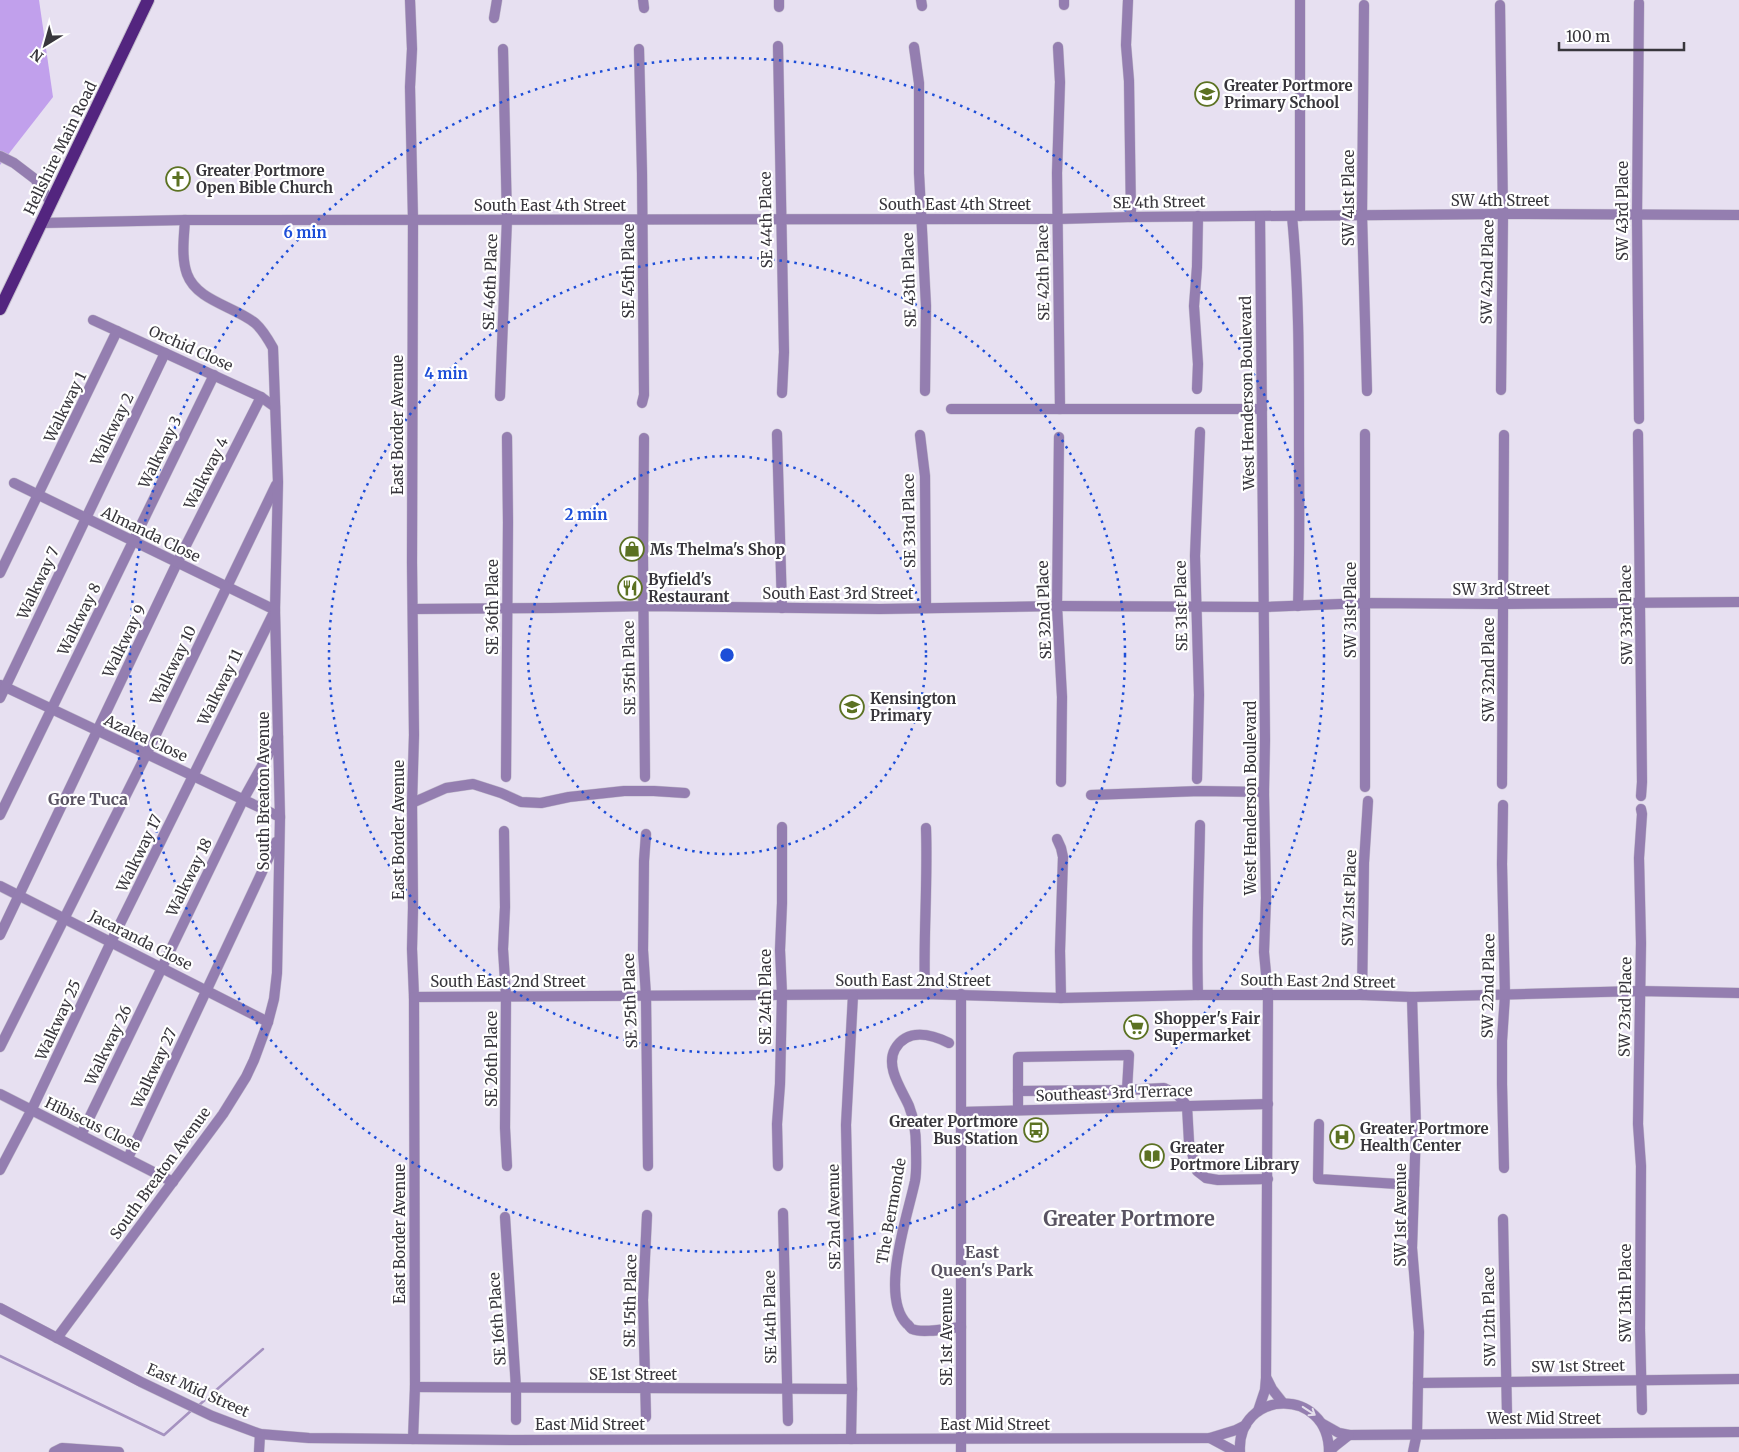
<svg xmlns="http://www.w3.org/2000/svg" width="1739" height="1452" font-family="Merriweather,serif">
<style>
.green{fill:#c1a0ec}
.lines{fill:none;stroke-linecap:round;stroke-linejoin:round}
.stream{stroke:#a592c0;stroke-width:2.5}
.minor-casing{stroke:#c4becd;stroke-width:11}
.major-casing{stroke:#c4becd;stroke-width:14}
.minor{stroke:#947eb0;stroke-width:10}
.major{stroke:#53257f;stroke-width:12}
.oneway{stroke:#e4dfeb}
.ring{fill:none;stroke:#1d4ed8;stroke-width:2.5;stroke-dasharray:2.5 5}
.labels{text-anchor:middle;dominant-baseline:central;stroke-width:4.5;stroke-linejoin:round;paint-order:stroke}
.poi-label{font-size:15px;font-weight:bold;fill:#38363c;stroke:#fff;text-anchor:start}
.street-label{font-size:15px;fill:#38363c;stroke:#fff}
.neighbourhood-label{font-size:16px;font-weight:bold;fill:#595362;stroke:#fff}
.district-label{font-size:20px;font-weight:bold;fill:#595362;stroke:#fff}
.centre{fill:#1d4ed8;stroke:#fff;stroke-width:2.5}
.ring-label{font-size:15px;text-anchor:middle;font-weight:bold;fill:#1d4ed8;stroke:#fff;stroke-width:4.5;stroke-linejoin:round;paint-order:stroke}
</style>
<rect width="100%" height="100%" fill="#e7e0f1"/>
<polygon class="green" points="0,0 39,0 53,97 0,165"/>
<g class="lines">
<g class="stream">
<polyline points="0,1356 164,1435 193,1409"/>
<polyline points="198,1406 263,1349"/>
</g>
<g class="minor-casing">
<g id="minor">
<polyline points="410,0 412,49 410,87 413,220 412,563 414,735 412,803 413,908 412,949 414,997 415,1387 413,1439"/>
<polyline points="643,0 644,8"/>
<polyline points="921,0 922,6"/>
<polyline points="1064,0 1064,5"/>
<polyline points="1128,0 1126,45 1129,81 1131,217"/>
<polyline points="1364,5 1362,215 1367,391"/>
<polyline points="1500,5 1503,214 1501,390"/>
<polyline points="779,7 779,0"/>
<polyline points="494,18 497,0"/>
<polyline points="778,46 784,352 782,393"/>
<polyline points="914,47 919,83 919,173 926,306 925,391"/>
<polyline points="1058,47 1060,82 1057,173 1060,409"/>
<polyline points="639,49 642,173 644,395 642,403"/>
<polyline points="0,156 14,163 35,179 51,203"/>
<path d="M 1292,216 C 1299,289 1299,362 1299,435 C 1299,492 1300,549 1298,606"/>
<polyline points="1300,216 1300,0"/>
<polyline points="42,223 185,220 1058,219 1131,217 1503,214 1739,215"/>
<polyline points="93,320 261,397 275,407"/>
<polyline points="1197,389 1198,364 1194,306 1197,267 1198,216"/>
<polyline points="500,396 507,219 503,49"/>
<polyline points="951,409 1262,409"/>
<polyline points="1639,419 1637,215 1639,3"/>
<polyline points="777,434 782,608"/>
<polyline points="1365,434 1365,787"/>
<polyline points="1638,434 1642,782 1641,796"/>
<polyline points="920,435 925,476 926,608"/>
<polyline points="1059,437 1057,606 1062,697 1061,782"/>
<polyline points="644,438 643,558 645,777"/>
<polyline points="0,573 117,331"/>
<polyline points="413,609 550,608 647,606 880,609 1057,606 1264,607 1365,603 1503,604 1739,602"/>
<polyline points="1,685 280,817"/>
<polyline points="0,698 165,353"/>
<polyline points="506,777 508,522 507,437"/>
<polyline points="1197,779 1199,695 1195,556 1200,432"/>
<polyline points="1502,784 1504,435"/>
<polyline points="1091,795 1200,791 1264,792"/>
<polyline points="412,803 446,788 473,784 501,793 521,802 541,803 569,797 624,791 654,791 685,793"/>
<polyline points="1503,805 1502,864 1505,995 1502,1041 1502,1084 1504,1168"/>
<polyline points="1641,809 1642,814 1639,858 1641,943 1638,1124 1641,1166 1640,1330 1642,1410"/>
<polyline points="0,815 214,375"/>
<polyline points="504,831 505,907 503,949 506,996 505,1128 507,1166"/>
<polyline points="646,834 644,861 643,950 646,996 648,1166"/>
<polyline points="1057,839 1061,848 1063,857 1060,951 1061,998"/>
<polyline points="0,886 268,1022"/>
<polyline points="0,935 177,563 261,397"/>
<path d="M 925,994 C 923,939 928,883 926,828"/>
<polyline points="961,994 961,1452"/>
<path d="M 1198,995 C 1196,939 1199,882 1200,825"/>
<polyline points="1362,995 1364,863 1368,801"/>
<polyline points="414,997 925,994 1061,998 1198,995 1362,995 1412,997 1639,991 1739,993"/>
<polyline points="1412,997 1416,1128 1412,1248 1419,1332 1417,1433 1413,1452"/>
<path d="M 949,1043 C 931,1034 907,1028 895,1049 C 885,1067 902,1090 909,1106 C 914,1119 916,1133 916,1147 C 916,1158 917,1170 915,1181 C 908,1215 879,1296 907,1324 C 909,1325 910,1328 912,1329 C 923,1334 949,1328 961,1327"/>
<polyline points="0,1047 146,755 276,485"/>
<polyline points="1127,1090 1129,1055 1018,1057 1018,1091 1127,1090 1164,1088 1178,1095 1187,1106 1189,1142 1197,1171 1206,1178 1218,1180 1268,1179"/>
<polyline points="0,1094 173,1182"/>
<polyline points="1018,1110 1018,1091"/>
<polyline points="961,1112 1268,1104"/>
<polyline points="1319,1124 1318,1179 1414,1185"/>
<polyline points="81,1135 243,800 278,737"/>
<polyline points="128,1158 276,842"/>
<polyline points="778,1166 777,1124 780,1084 782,994 780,950 782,903 782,827"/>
<polyline points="0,1170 31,1111 111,942 275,610 14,483"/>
<polyline points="783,1213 788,1421"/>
<polyline points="505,1217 516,1388 516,1420"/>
<polyline points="1503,1219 1507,1414"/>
<polyline points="0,1308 141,1382 212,1416 260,1434 309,1438 515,1440 1210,1438 1236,1430 1246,1425"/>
<path d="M 57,1338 L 223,1114 L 246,1077 L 254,1060 L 268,1022 L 274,999 L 277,973 L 280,817 L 275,610 L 278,482 L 273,348 C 268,339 263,330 255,323 C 234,306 197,301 187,274 C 181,257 184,237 185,220"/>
<polyline points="1267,1379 1272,1389 1283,1403"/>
<polyline points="1418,1383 1739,1379"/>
<polyline points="415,1387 852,1389"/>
<polyline points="1258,1411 1265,1390 1266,1378 1268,995 1264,952 1266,898 1264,792 1265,740 1260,217"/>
<polyline points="646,1417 643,1300 647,1215"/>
<polyline points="1323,1424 1339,1433 1349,1435 1739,1432"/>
<polyline points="1210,1438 1236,1452"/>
<polyline points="851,1439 852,1389 846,1125 853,995"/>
<polyline points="54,1452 62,1448 119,1452"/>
<polyline points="259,1452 260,1434"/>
<path d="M 1240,1452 C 1236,1389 1329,1386 1329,1452"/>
<polyline points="1329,1452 1335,1446 1349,1435"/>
</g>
</g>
<g class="major-casing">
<polyline id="major" points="0,309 148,0"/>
</g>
<use href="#minor" class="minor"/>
<use href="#major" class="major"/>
</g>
<defs><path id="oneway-shaft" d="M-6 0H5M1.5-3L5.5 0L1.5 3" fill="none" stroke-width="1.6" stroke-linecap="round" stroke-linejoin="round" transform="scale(1.25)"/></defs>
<use class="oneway" href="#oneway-shaft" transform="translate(1309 1411) rotate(33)"/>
<g class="ring">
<circle cx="727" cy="655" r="199"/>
<circle cx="727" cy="655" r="398"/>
<circle cx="727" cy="655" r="597"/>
</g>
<defs>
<g id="school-ring" transform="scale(1.25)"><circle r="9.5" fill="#fff" stroke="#5c7223" stroke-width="1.5"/><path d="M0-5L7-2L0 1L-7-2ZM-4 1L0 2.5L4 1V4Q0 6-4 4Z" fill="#5c7223"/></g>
<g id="church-ring" transform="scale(1.25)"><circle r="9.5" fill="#fff" stroke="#5c7223" stroke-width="1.5"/><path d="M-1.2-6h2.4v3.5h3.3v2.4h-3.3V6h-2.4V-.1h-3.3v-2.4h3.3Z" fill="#5c7223"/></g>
<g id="shop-ring" transform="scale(1.25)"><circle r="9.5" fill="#fff" stroke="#5c7223" stroke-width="1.5"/><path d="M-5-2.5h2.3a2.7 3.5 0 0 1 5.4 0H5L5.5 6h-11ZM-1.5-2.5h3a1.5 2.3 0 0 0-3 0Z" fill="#5c7223"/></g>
<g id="restaurant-ring" transform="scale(1.25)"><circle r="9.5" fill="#fff" stroke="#5c7223" stroke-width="1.5"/><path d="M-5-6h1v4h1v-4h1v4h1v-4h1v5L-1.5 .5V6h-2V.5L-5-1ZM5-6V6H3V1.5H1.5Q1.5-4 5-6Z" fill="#5c7223"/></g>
<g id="supermarket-ring" transform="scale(1.25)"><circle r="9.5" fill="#fff" stroke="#5c7223" stroke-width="1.5"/><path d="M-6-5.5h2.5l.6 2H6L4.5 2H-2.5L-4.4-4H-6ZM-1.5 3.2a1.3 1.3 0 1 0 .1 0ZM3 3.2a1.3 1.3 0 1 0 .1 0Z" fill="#5c7223"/></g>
<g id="bus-ring" transform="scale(1.25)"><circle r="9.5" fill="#fff" stroke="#5c7223" stroke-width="1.5"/><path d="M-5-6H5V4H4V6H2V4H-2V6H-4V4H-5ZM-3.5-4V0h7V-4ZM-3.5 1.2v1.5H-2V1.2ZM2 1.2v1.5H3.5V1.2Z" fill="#5c7223"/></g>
<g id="hospital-ring" transform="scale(1.25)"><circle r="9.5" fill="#fff" stroke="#5c7223" stroke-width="1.5"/><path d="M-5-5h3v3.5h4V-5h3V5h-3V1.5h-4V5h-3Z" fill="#5c7223"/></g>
<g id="library-ring" transform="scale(1.25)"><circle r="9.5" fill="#fff" stroke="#5c7223" stroke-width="1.5"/><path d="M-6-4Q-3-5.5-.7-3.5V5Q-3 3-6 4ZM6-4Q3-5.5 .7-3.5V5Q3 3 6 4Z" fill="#5c7223"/></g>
</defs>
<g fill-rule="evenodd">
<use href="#school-ring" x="1207" y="94"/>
<use href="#church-ring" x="178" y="179"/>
<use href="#shop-ring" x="632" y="549"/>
<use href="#restaurant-ring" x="630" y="588"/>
<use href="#school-ring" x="852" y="707"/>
<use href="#supermarket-ring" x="1136" y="1027"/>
<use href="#bus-ring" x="1036" y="1130"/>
<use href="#hospital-ring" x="1342" y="1137"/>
<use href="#library-ring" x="1152" y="1156"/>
</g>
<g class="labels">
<g class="poi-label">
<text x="1224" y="85">Greater Portmore<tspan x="1224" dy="17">Primary School</tspan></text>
<text x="196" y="170">Greater Portmore<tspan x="196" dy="17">Open Bible Church</tspan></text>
<text x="650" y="549">Ms Thelma's Shop</text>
<text x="648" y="579">Byfield's<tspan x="648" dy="17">Restaurant</tspan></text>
<text x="870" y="698">Kensington<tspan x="870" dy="17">Primary</tspan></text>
<text x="1154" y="1018">Shopper's Fair<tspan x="1154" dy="17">Supermarket</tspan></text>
<text x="1018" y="1121" text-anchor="end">Greater Portmore<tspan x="1018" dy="17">Bus Station</tspan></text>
<text x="1360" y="1128">Greater Portmore<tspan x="1360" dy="17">Health Center</tspan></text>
<text x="1170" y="1147">Greater<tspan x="1170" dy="17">Portmore Library</tspan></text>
</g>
<g class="street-label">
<text transform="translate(60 148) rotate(-64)">Hellshire Main Road</text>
<text transform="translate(1348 198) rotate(-90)">SW 41st Place</text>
<text x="1500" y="200">SW 4th Street</text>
<text transform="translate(1159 202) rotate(-1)">SE 4th Street</text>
<text x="955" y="204">South East 4th Street</text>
<text x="550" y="205">South East 4th Street</text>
<text transform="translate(1622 211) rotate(-90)">SW 43rd Place</text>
<text transform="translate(766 220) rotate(-91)">SE 44th Place</text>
<text transform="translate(628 271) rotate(-90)">SE 45th Place</text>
<text transform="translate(1487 272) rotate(-89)">SW 42nd Place</text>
<text transform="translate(1043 273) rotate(-91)">SE 42th Place</text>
<text transform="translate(909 280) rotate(-92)">SE 43th Place</text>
<text transform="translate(490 282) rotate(-88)">SE 46th Place</text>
<text transform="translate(191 348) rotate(24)">Orchid Close</text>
<text transform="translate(1247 393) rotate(-91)">West Henderson Boulevard</text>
<text transform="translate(65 407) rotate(-64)">Walkway 1</text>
<text transform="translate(397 425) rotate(-90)">East Border Avenue</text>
<text transform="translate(112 429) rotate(-64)">Walkway 2</text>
<text transform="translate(160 452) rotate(-64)">Walkway 3</text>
<text transform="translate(206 473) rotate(-63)">Walkway 4</text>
<text transform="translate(909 521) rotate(-91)">SE 33rd Place</text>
<text transform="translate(151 534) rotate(26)">Almanda Close</text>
<text transform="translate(38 583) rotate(-65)">Walkway 7</text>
<text x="1501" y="589">SW 3rd Street</text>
<text x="838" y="593">South East 3rd Street</text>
<text transform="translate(1181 606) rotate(-91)">SE 31st Place</text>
<text transform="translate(492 607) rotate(-90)">SE 36th Place</text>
<text transform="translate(1044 610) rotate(-92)">SE 32nd Place</text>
<text transform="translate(1350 610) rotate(-90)">SW 31st Place</text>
<text transform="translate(1626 615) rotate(-91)">SW 33rd Place</text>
<text transform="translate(79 619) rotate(-64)">Walkway 8</text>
<text transform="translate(124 641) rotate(-64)">Walkway 9</text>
<text transform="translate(173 665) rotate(-64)">Walkway 10</text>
<text transform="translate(629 668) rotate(-91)">SE 35th Place</text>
<text transform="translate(1488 670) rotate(-90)">SW 32nd Place</text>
<text transform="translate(220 687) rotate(-64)">Walkway 11</text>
<text transform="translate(146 738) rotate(25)">Azalea Close</text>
<text transform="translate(263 791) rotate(-90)">South Breaton Avenue</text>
<text transform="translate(1250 798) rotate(-90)">West Henderson Boulevard</text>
<text transform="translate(398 830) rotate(-90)">East Border Avenue</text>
<text transform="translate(139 853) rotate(-64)">Walkway 17</text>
<text transform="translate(189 877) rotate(-64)">Walkway 18</text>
<text transform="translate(1349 898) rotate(-88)">SW 21st Place</text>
<text transform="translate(141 940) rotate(27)">Jacaranda Close</text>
<text x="913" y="980">South East 2nd Street</text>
<text x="508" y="981">South East 2nd Street</text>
<text transform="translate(1318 981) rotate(1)">South East 2nd Street</text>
<text transform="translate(1488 986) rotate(-89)">SW 22nd Place</text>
<text transform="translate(765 997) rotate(-90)">SE 24th Place</text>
<text transform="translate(630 1001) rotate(-92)">SE 25th Place</text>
<text transform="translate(1625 1007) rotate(-89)">SW 23rd Place</text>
<text transform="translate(58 1020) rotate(-65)">Walkway 25</text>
<text transform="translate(108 1045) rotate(-64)">Walkway 26</text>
<text transform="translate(491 1059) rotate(-90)">SE 26th Place</text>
<text transform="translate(154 1068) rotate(-65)">Walkway 27</text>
<text transform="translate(1114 1093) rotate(-2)">Southeast 3rd Terrace</text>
<text transform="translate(93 1124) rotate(26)">Hibiscus Close</text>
<text transform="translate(160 1173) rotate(-54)">South Breaton Avenue</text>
<text transform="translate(891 1211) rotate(-80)">The Bermonde</text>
<text transform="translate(1400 1215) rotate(-90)">SW 1st Avenue</text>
<text transform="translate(834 1217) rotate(-91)">SE 2nd Avenue</text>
<text transform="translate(399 1234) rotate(-90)">East Border Avenue</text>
<text transform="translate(1625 1293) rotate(-90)">SW 13th Place</text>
<text transform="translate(630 1301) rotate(-89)">SE 15th Place</text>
<text transform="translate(770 1317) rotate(-91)">SE 14th Place</text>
<text transform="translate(1489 1317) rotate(-91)">SW 12th Place</text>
<text transform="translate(497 1319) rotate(-94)">SE 16th Place</text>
<text transform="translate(946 1337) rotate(-90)">SE 1st Avenue</text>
<text transform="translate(1578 1366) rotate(-1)">SW 1st Street</text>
<text x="633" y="1374">SE 1st Street</text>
<text transform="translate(198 1390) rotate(24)">East Mid Street</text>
<text x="1544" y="1418">West Mid Street</text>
<text x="590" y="1424">East Mid Street</text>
<text x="995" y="1424">East Mid Street</text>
</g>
<g class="neighbourhood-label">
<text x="88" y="799">Gore Tuca</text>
<text x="982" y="1252">East<tspan x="982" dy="18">Queen's Park</tspan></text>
</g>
<g class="district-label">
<text x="1129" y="1218">Greater Portmore</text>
</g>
</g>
<circle cx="727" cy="655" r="8" class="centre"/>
<g class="ring-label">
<text x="305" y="238">6 min</text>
<text x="446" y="379">4 min</text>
<text x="586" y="520">2 min</text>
</g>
<g transform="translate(45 45) rotate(217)" stroke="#ffffff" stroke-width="4" paint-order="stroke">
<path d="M0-4L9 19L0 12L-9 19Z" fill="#38363c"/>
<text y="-8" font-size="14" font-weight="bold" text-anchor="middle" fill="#38363c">N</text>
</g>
<path d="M1559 42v8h125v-8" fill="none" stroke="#38363c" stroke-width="2.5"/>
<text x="1566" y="42" font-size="15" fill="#38363c" stroke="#ffffff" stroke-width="4" paint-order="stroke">100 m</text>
</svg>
